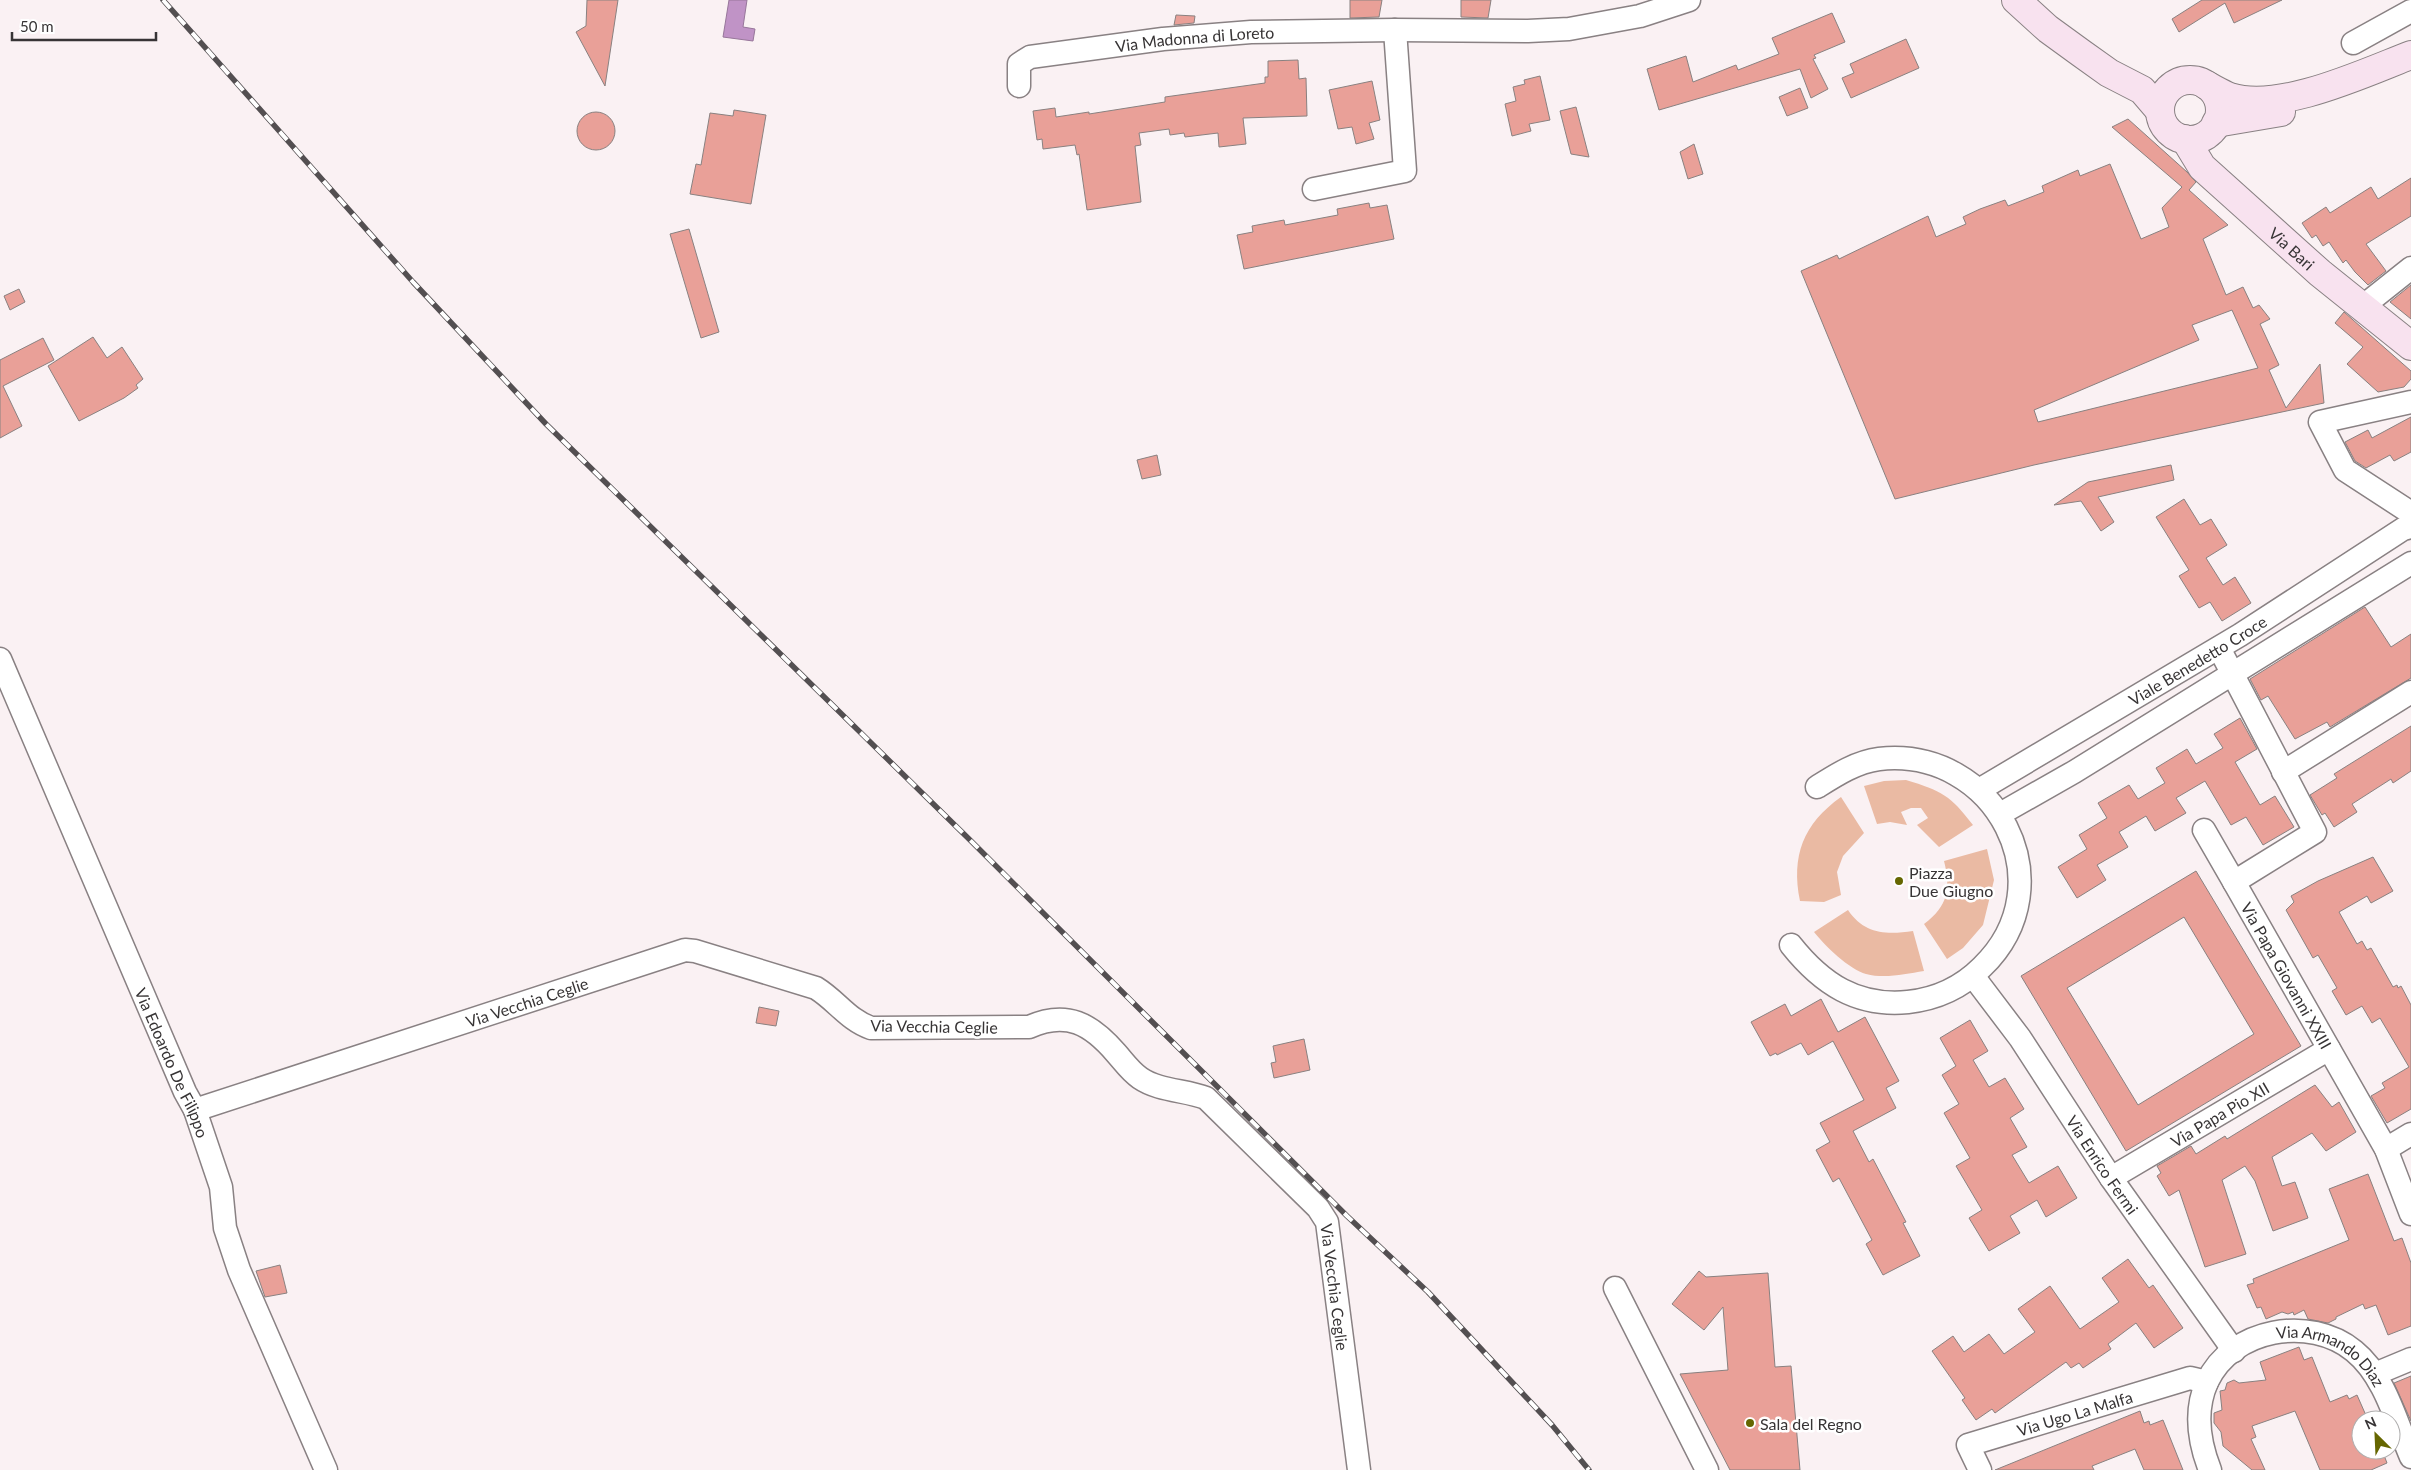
<svg xmlns="http://www.w3.org/2000/svg" width="2411" height="1470" font-family="Lato,sans-serif">
<style>
.green{fill:#eabaa3}
.water{fill:#c093c6;stroke:#97769a}
.building{fill:#e9a098;stroke:#898180;fill-rule:evenodd}
.lines{fill:none;stroke-linecap:round;stroke-linejoin:round}
.street-casing{stroke:#898183;stroke-width:25}
.secondary-casing{stroke:#898183;stroke-width:30}
.street{stroke:#fff;stroke-width:22}
.secondary{stroke:#f8e2ef;stroke-width:28}
.rail-casing{stroke:#534f51;stroke-width:5.5}
.rail{stroke:#fff;stroke-width:4;stroke-dasharray:11;stroke-linecap:butt}
.poi-dot{fill:#656600;stroke:#fff;stroke-width:2}
.labels{text-anchor:middle;dominant-baseline:central;stroke-width:5;stroke-linejoin:round;paint-order:stroke}
.street-label{font-size:16px;fill:#373435;stroke:#fff}
.poi-label{font-size:16px;fill:#373435;stroke:#fff;text-anchor:start}
</style>
<rect width="100%" height="100%" fill="#faf1f3"/>
<g class="green">
<path d="M 1906,780 C 1942,791 1950,795 1973,825 L 1939,847 L 1917,825 L 1928,818 L 1921,808 L 1911,808 L 1901,812 L 1907,825 L 1890,822 L 1877,824 L 1864,786 L 1884,781 Z"/>
<path d="M 1841,797 L 1864,833 L 1843,856 L 1837,872 L 1841,895 L 1824,902 L 1800,901 C 1791,856 1803,824 1841,797 Z"/>
<path d="M 1987,849 L 1994,880 L 1983,925 L 1963,948 L 1947,959 L 1924,924 C 1948,906 1951,889 1944,861 Z"/>
<path d="M 1848,910 C 1864,934 1886,935 1913,931 L 1924,971 C 1905,974 1885,979 1866,974 C 1850,970 1824,945 1814,932 Z"/>
</g>
<polygon class="water" points="729,0 747,0 743,27 755,29 753,41 723,37"/>
<g class="building">
<polygon points="587,0 618,0 605,86 576,32 586,26"/>
<polygon points="1350,0 1382,0 1379,17 1350,18"/>
<polygon points="1461,0 1491,0 1488,18 1461,17"/>
<polygon points="2202,0 2282,0 2234,23 2225,3 2179,32 2172,19"/>
<polygon points="1832,13 1845,42 1814,55 1816,58 1813,59 1828,89 1811,98 1800,69 1659,110 1647,69 1686,56 1693,82 1736,65 1738,70 1779,54 1772,38"/>
<polygon points="1176,15 1195,16 1194,23 1174,25"/>
<polygon points="1906,39 1919,68 1851,98 1842,78 1854,73 1850,64"/>
<polygon points="1298,60 1299,79 1306,78 1307,116 1243,118 1246,144 1219,147 1218,133 1185,137 1184,133 1170,135 1169,129 1139,133 1141,145 1135,146 1141,202 1087,210 1079,154 1077,155 1075,145 1043,149 1042,139 1037,140 1033,111 1055,108 1056,117 1089,112 1089,114 1165,102 1165,97 1265,83 1265,77 1268,77 1268,61"/>
<polygon points="1540,76 1550,120 1529,124 1531,131 1512,136 1505,104 1516,101 1513,87 1525,84 1524,80"/>
<polygon points="1372,81 1380,120 1369,123 1374,139 1356,144 1352,127 1338,129 1329,90"/>
<polygon points="1800,88 1808,108 1787,116 1779,97"/>
<polygon points="1576,107 1589,157 1571,154 1560,111"/>
<polygon points="734,110 766,115 751,204 690,194 696,164 701,165 710,113 733,116"/>
<circle cx="596" cy="131" r="19"/>
<path d="M 2128,119 L 2187,172 L 2196,182 L 2189,190 L 2228,225 L 2203,239 L 2226,295 L 2243,287 L 2253,308 L 2259,305 L 2270,319 L 2260,324 L 2279,365 L 2269,370 L 2286,408 L 2320,364 L 2324,403 L 2034,465 L 1895,499 L 1801,271 L 1837,255 L 1839,259 L 1928,216 L 1936,237 L 1966,224 L 1963,217 L 1980,209 L 2005,200 L 2008,206 L 2044,192 L 2042,186 L 2078,170 L 2080,176 L 2110,164 L 2141,239 L 2169,227 L 2162,208 L 2182,187 L 2112,127 ZM 2232,310 L 2258,368 L 2038,422 L 2034,410 L 2199,340 L 2192,325 Z"/>
<polygon points="1694,144 1703,174 1688,179 1680,152"/>
<polygon points="2411,178 2411,216 2366,244 2386,271 2368,285 2355,272 2346,260 2343,263 2329,242 2323,246 2316,235 2312,238 2302,223 2326,207 2330,213 2371,187 2378,199"/>
<polygon points="1369,203 1370,208 1387,205 1394,239 1244,269 1237,235 1253,232 1252,226 1284,220 1285,225 1322,218 1338,215 1337,209"/>
<polygon points="689,229 719,332 701,338 670,234"/>
<polygon points="2411,285 2411,319 2390,302"/>
<polygon points="19,289 25,302 10,310 4,296"/>
<polygon points="2344,312 2411,371 2411,379 2404,387 2378,392 2347,364 2363,347 2335,323"/>
<polygon points="93,337 107,358 122,347 143,379 136,385 138,388 124,398 79,421 48,366"/>
<polygon points="43,338 54,360 3,386 22,426 0,438 0,360"/>
<polygon points="2411,417 2411,452 2394,461 2390,455 2366,468 2355,461 2345,442 2368,430 2372,438"/>
<polygon points="1157,455 1161,475 1142,479 1137,460"/>
<polygon points="2171,465 2174,480 2098,497 2114,522 2101,531 2081,501 2054,505 2088,482"/>
<polygon points="2184,499 2200,525 2211,519 2227,545 2206,558 2223,585 2235,577 2251,603 2222,621 2210,602 2199,608 2179,576 2189,570 2156,517"/>
<polygon points="2365,607 2391,647 2411,634 2411,678 2330,727 2327,722 2295,739 2268,696 2261,700 2250,679"/>
<polygon points="2240,718 2257,749 2235,762 2260,805 2275,796 2294,827 2263,845 2246,817 2231,825 2205,781 2176,798 2186,813 2155,831 2146,816 2119,832 2128,847 2097,865 2106,880 2077,898 2058,867 2087,849 2079,835 2107,818 2098,803 2129,785 2138,799 2165,783 2156,768 2187,749 2196,764 2223,748 2214,734"/>
<polygon points="2411,726 2411,771 2393,783 2391,779 2352,804 2357,812 2334,827 2325,813 2322,815 2310,795 2337,778 2334,774"/>
<polygon points="2373,857 2393,891 2371,903 2367,896 2339,912 2357,944 2362,941 2367,950 2371,948 2393,987 2397,985 2398,988 2401,986 2411,1005 2411,1109 2387,1123 2371,1096 2385,1088 2382,1083 2409,1067 2380,1018 2372,1023 2362,1006 2346,1015 2332,991 2337,988 2333,981 2318,955 2313,958 2286,910 2294,902 2291,896 2318,881"/>
<path d="M 2196,871 L 2301,1046 L 2126,1151 L 2021,976 ZM 2184,917 L 2254,1034 L 2138,1105 L 2067,988 Z"/>
<polygon points="1821,999 1838,1032 1865,1017 1899,1081 1886,1088 1896,1108 1853,1131 1869,1162 1873,1159 1906,1222 1903,1223 1920,1256 1883,1275 1866,1244 1872,1240 1839,1178 1833,1182 1816,1150 1830,1142 1820,1123 1864,1100 1833,1041 1808,1055 1801,1043 1777,1055 1776,1053 1770,1056 1751,1022 1785,1004 1791,1016"/>
<polygon points="759,1007 779,1011 776,1026 756,1023"/>
<polygon points="1970,1020 1988,1051 1973,1060 1989,1087 2005,1078 2024,1109 2010,1118 2027,1147 2012,1155 2029,1183 2058,1166 2077,1198 2046,1217 2037,1200 2010,1216 2020,1233 1989,1251 1969,1218 1982,1210 1956,1166 1970,1158 1944,1113 1959,1104 1942,1075 1956,1066 1940,1038"/>
<polygon points="1304,1039 1310,1070 1274,1078 1271,1063 1276,1062 1273,1046"/>
<polygon points="2315,1085 2332,1107 2339,1102 2356,1132 2326,1151 2312,1133 2272,1157 2282,1186 2295,1182 2308,1218 2273,1231 2255,1181 2245,1166 2222,1180 2246,1254 2205,1267 2179,1190 2169,1196 2157,1176 2161,1173 2157,1166 2191,1146 2196,1154 2225,1136 2227,1139"/>
<polygon points="2368,1174 2394,1241 2402,1238 2411,1263 2411,1326 2388,1335 2376,1305 2365,1309 2363,1304 2336,1317 2336,1319 2328,1323 2308,1319 2304,1310 2294,1315 2293,1312 2288,1314 2282,1312 2266,1319 2261,1307 2257,1308 2247,1285 2254,1283 2253,1279 2349,1240 2329,1189"/>
<polygon points="2128,1259 2149,1288 2153,1285 2183,1328 2154,1348 2136,1323 2108,1344 2111,1349 2083,1368 2079,1363 2071,1368 2066,1362 1995,1413 1992,1409 1976,1420 1962,1400 1965,1398 1932,1351 1953,1336 1964,1352 1989,1334 2004,1354 2035,1332 2018,1309 2050,1286 2080,1329 2119,1302 2102,1278"/>
<polygon points="280,1265 287,1293 265,1297 256,1271"/>
<polygon points="1699,1271 1706,1277 1768,1273 1775,1367 1791,1366 1800,1470 1730,1470 1680,1374 1728,1370 1723,1307 1704,1330 1672,1304"/>
<polygon points="2299,1347 2304,1360 2312,1357 2330,1402 2347,1395 2349,1399 2357,1395 2368,1420 2361,1420 2361,1450 2382,1450 2387,1463 2371,1470 2320,1470 2295,1411 2252,1426 2256,1437 2251,1439 2265,1470 2252,1470 2223,1446 2221,1432 2214,1423 2214,1413 2222,1410 2220,1391 2225,1390 2227,1383 2234,1380 2239,1383 2266,1380 2260,1362"/>
<polygon points="2411,1376 2411,1421 2394,1383"/>
<polygon points="2140,1411 2144,1423 2149,1421 2150,1425 2163,1420 2183,1470 2144,1470 2135,1449 2092,1466 2094,1470 1995,1470"/>
</g>
<g class="lines">
<g class="street-casing">
<g id="street">
<polyline points="2353,43 2411,11"/>
<path id="s1" d="M 1019,86 L 1019,64 L 1030,57 L 1163,39 L 1251,32 L 1395,30 L 1528,31 L 1569,29 L 1640,16 L 1689,0"/>
<polyline points="1314,189 1405,171 1395,30"/>
<polyline points="2362,307 2411,268"/>
<polyline points="2411,402 2320,422 2345,470 2411,513"/>
<path id="s2" d="M 2219,648 L 2315,832 L 2234,882 L 2386,1149 L 2411,1214"/>
<path id="s3" d="M 0,659 L 185,1092 L 195,1110 L 221,1187 L 225,1228 L 239,1270 L 326,1470"/>
<polyline points="2283,772 2411,692"/>
<path id="s4" d="M 1979,790 L 2240,635 L 2403,529 L 2411,527"/>
<polyline points="2000,814 2074,772 2411,563"/>
<polyline points="2204,830 2234,882"/>
<path d="M 1791,945 C 1822,984 1857,1007 1908,1002 C 1936,999 1962,987 1982,967 C 2068,884 1995,746 1879,759 C 1856,762 1836,775 1817,787"/>
<path id="s5" d="M 1973,976 L 2020,1038 L 2111,1178 L 2234,1351"/>
<path id="s6" d="M 195,1110 L 685,950 L 695,951 L 816,988 C 837,1001 848,1020 871,1028 L 1029,1027 C 1067,1010 1091,1024 1116,1053 C 1124,1062 1130,1071 1140,1078 C 1159,1091 1185,1090 1206,1098 L 1318,1208 L 1327,1222 L 1359,1470"/>
<polyline points="2386,1149 2411,1134"/>
<path id="s7" d="M 2111,1178 L 2329,1049"/>
<polyline points="1615,1288 1707,1470"/>
<polyline points="2375,1374 2411,1359"/>
<path id="s8" d="M 1980,1470 L 1968,1445 L 2190,1378 L 2207,1382"/>
<path id="s9" d="M 2210,1470 C 2199,1442 2194,1411 2207,1382 C 2232,1328 2310,1315 2354,1351 C 2385,1376 2396,1422 2411,1457"/>
</g>
</g>
<g class="secondary-casing">
<g id="secondary">
<polyline points="2016,0 2048,29 2081,53 2109,73 2142,90 2160,111"/>
<circle cx="2190" cy="110" r="30"/>
<path d="M 2206,85 C 2214,89 2222,94 2230,97 C 2280,113 2364,73 2411,55"/>
<polyline points="2216,123 2281,112"/>
<path id="s10" d="M 2185,139 L 2202,167 L 2320,273 L 2411,346"/>
</g>
</g>
<use href="#street" class="street"/>
<use href="#secondary" class="secondary"/>
<g class="rail-casing">
<polyline id="rail" points="163,0 413,282 546,424 969,839 1347,1216 1428,1292 1552,1425 1589,1470"/>
</g>
<use href="#rail" class="rail"/>
</g>
<g class="poi-dot">
<circle cx="1899" cy="881" r="5"/>
<circle cx="1750" cy="1423" r="5"/>
</g>
<g class="labels">
<g class="street-label">
<text stroke="none"><textPath href="#s1" startOffset="201">Via Madonna di Loreto</textPath></text>
<text stroke="none"><textPath href="#s10" startOffset="154">Via Bari</textPath></text>
<text stroke="none"><textPath href="#s4" startOffset="254">Viale Benedetto Croce</textPath></text>
<text stroke="none"><textPath href="#s2" startOffset="410">Via Papa Giovanni XXIII</textPath></text>
<text stroke="none"><textPath href="#s6" startOffset="349">Via Vecchia Ceglie</textPath></text>
<text transform="translate(934 1026) rotate(1)">Via Vecchia Ceglie</text>
<text stroke="none"><textPath href="#s3" startOffset="439">Via Edoardo De Filippo</textPath></text>
<text stroke="none"><textPath href="#s7" startOffset="126">Via Papa Pio XII</textPath></text>
<text stroke="none"><textPath href="#s5" startOffset="229">Via Enrico Fermi</textPath></text>
<text stroke="none"><textPath href="#s6" startOffset="1321">Via Vecchia Ceglie</textPath></text>
<text stroke="none"><textPath href="#s9" startOffset="242">Via Armando Diaz</textPath></text>
<text stroke="none"><textPath href="#s8" startOffset="139">Via Ugo La Malfa</textPath></text>
</g>
<g class="poi-label">
<text x="1909" y="872">Piazza<tspan x="1909" dy="18">Due Giugno</tspan></text>
<text x="1760" y="1423">Sala del Regno</text>
</g>
</g>
<g transform="translate(2376 1435) rotate(336)"><circle r="24" fill="#ffffff" stroke="#afaeae"/>
<path d="M0-4L9 19L0 12L-9 19Z" fill="#656600"/>
<text y="-8" font-size="14" font-weight="bold" text-anchor="middle" fill="#373435">N</text>
</g>
<path d="M12 32v8h144v-8" fill="none" stroke="#373435" stroke-width="2.5"/>
<text x="20" y="32" font-size="15" fill="#373435" stroke="#ffffff" stroke-width="4" paint-order="stroke">50 m</text>
</svg>
